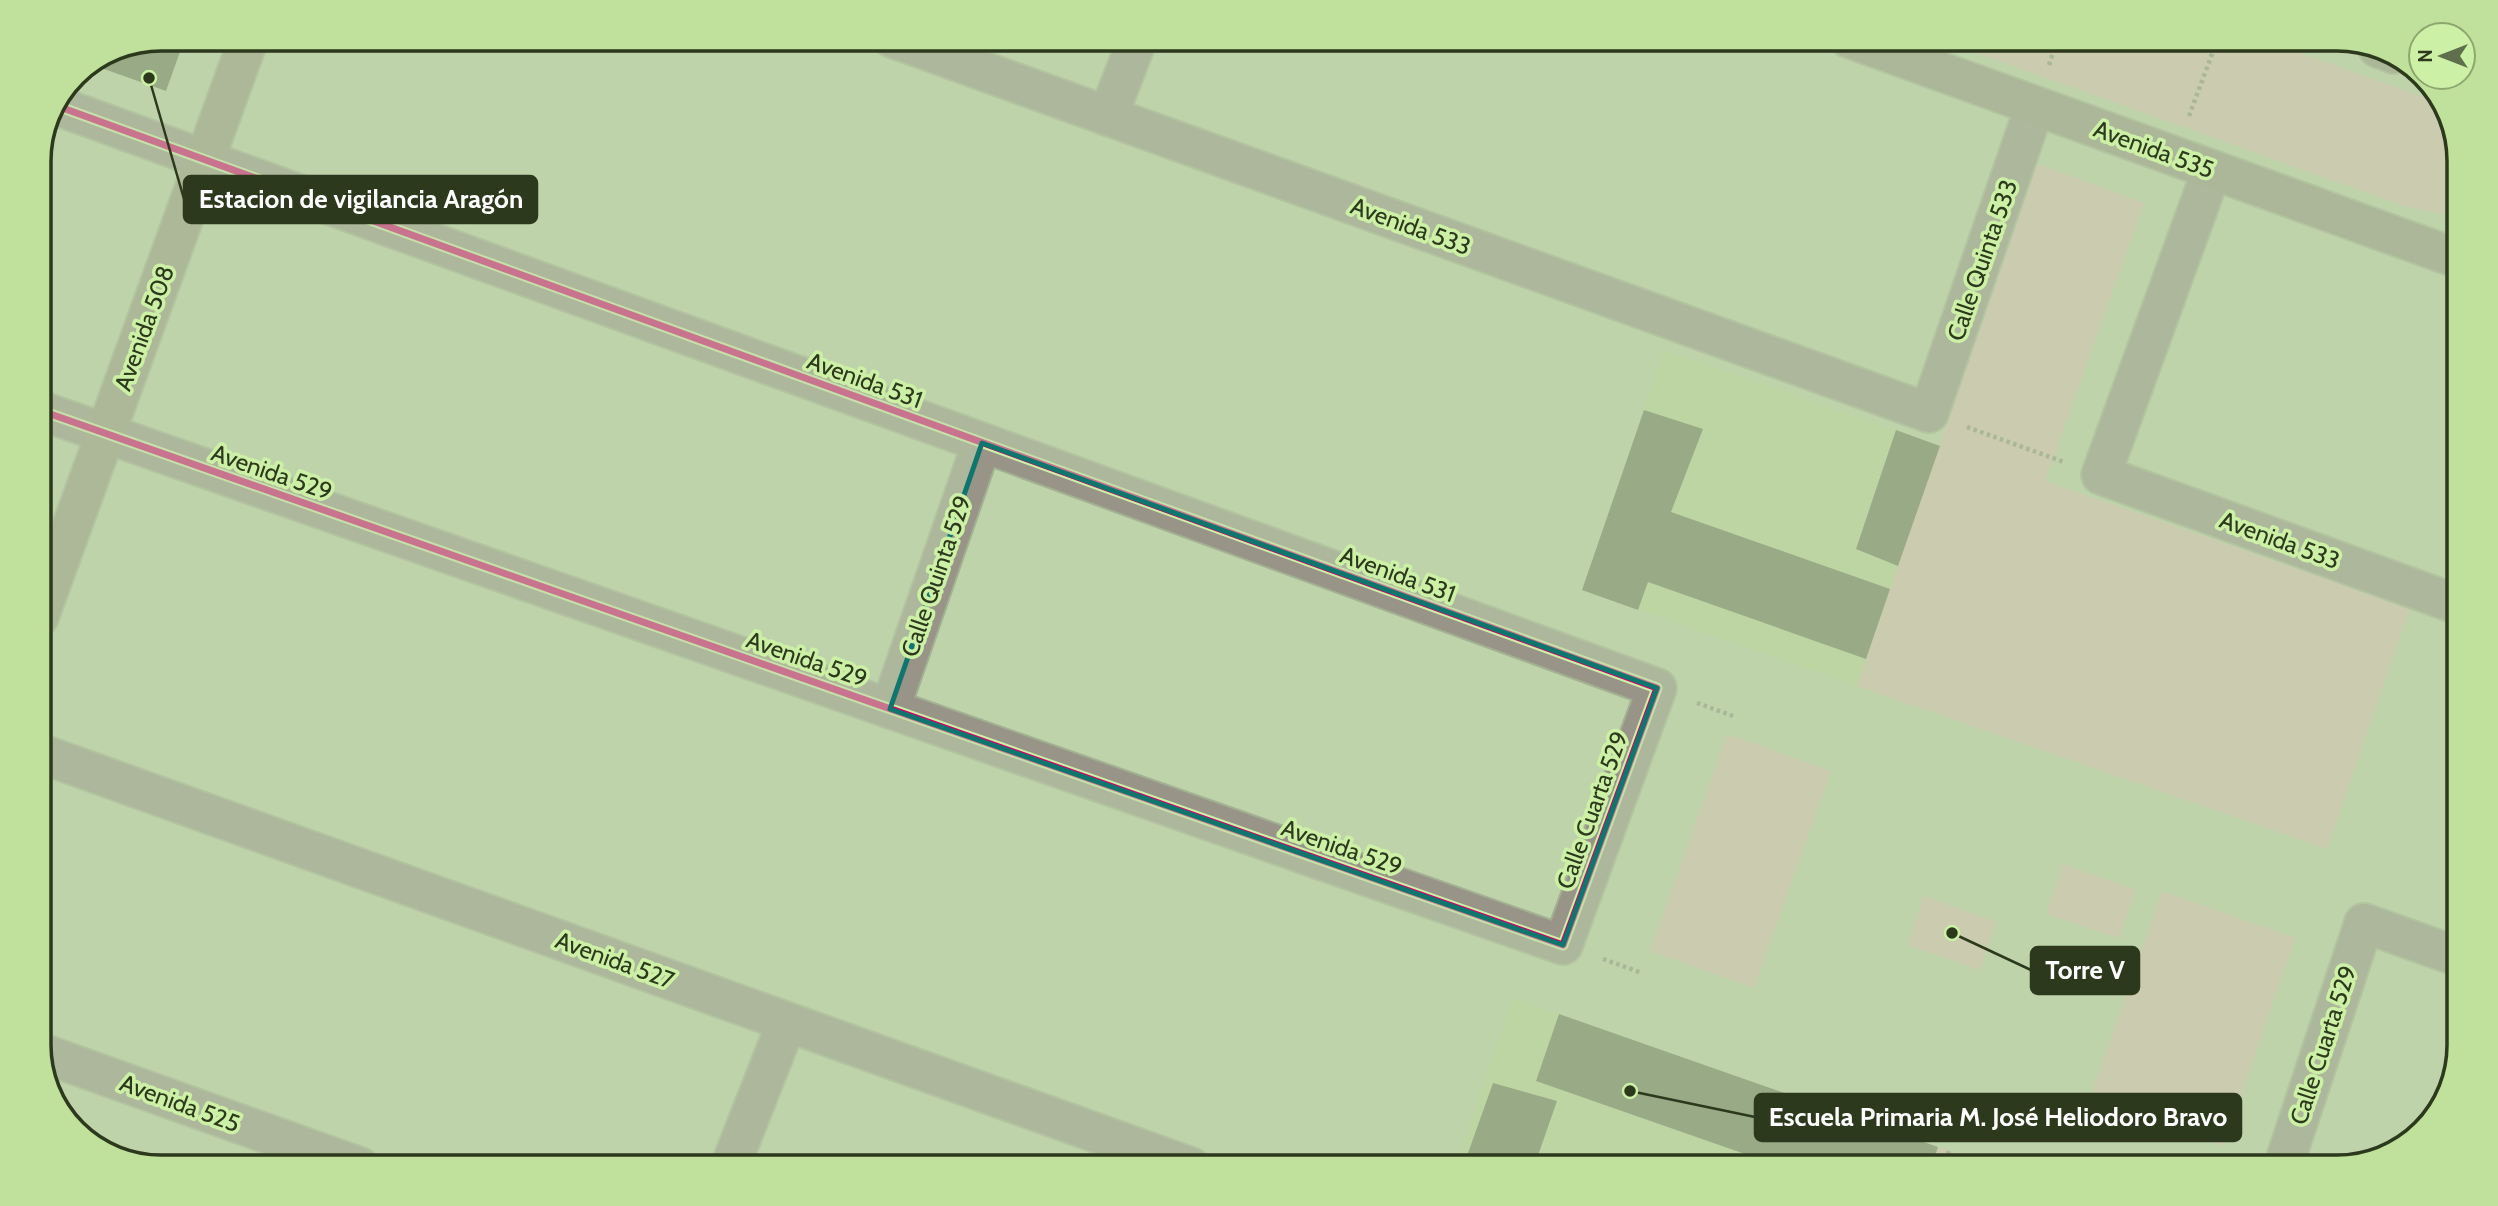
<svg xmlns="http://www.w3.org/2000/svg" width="2498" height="1206" font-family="Cabin,sans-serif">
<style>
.built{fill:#bad89a}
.green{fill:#dac1b4}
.building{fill:#6b785c}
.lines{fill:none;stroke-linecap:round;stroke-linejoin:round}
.street-casing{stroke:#a2b192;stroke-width:42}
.secondary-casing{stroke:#a2b192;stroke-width:42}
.primary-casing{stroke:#a2b192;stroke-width:42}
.path{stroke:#8f9280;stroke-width:4.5;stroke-dasharray:3.5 3.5;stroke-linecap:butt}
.street{stroke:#989588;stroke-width:38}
.secondary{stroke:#949381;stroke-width:38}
.primary{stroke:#949780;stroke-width:38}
.cycleway-casing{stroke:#cdf0a7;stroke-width:11}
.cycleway{stroke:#d6006c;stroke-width:7}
.marked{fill:none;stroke:#0f766e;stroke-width:5;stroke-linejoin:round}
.labels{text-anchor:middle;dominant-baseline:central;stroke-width:7;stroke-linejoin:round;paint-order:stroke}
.street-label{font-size:24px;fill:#2c391c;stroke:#cdf0a7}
.rim{fill:none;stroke:#2c391c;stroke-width:3.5}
.leader{fill:none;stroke:#2c391c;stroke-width:2.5}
.callout-dot{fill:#2c391c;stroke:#cdf0a7;stroke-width:2.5}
.callout{fill:#2c391c;stroke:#2c391c;stroke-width:2.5}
.callout-label{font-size:26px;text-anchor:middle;font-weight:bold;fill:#fff}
</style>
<rect width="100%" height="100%" fill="#bfd3ab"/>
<g class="built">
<polygon points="1664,350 1940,446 1857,686 1582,590"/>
<polygon points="1513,998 1938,1147 1931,1167 1455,1167"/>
</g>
<g class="green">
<polygon points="1938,39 2261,39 2429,99 2444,107 2459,154 2459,201 2447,215 2407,207"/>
<polygon points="2035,163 2144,203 2045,481 2410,608 2327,849 1857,686"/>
<polygon points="1727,734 1831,771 1754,988 1650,951"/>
<polygon points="2063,864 2136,890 2119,938 2046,914"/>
<polygon points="2162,891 2295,938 2224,1146 2090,1098"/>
<polygon points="1924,896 1996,922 1980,970 1907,945"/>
<polygon points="1938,1147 1997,1167 1931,1167"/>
</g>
<g class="building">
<polygon points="161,38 185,38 166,91 90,64 115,48"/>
<polygon points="1644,410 1703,429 1671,512 1890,589 1866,659 1648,582 1638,610 1582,590"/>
<polygon points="1896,430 1940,446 1898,566 1856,549"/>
<polygon points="1559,1014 1938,1147 1931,1167 1782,1167 1536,1081"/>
<polygon points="1493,1083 1557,1101 1534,1167 1463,1167"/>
</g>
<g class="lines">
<g class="street-casing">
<g id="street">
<polyline points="892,38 1929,413 2035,106"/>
<polyline points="1108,116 1138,38"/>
<polyline points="2212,170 2101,475 2459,605"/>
<polyline points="39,410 1563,945 1657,688 60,107"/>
<polyline points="890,709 982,443"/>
<polyline points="39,753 1191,1167"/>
<polyline points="39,1052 360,1167"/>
<polyline points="730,1167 787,1022"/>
<polyline points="2283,1167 2364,923 2459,957"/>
</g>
</g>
<g class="secondary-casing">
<g id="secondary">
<polyline points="1848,38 2459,259"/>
<polyline points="2378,48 2394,54"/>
</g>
</g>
<g class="primary-casing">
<polyline id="primary" points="39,617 249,38"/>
</g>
<g class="path">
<polyline points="2049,65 2058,38"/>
<polyline points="2189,116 2218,38"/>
<polyline points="1967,427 2064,462"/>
<polyline points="1697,703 1733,716"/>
<polyline points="1603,959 1642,973"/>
<polyline points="1943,1167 1949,1151"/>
</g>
<use href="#street" class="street"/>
<use href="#secondary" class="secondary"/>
<use href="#primary" class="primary"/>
<g class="cycleway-casing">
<polyline id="cycleway" points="39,410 1563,945 1657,688 60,107"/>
</g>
<use href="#cycleway" class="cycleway"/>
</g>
<path d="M0 0H2498V1206H0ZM 982,443 L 1657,688 L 1563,945 L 890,709 Z" fill="#bfd3ab" fill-opacity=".55" fill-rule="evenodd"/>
<path class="marked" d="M 982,443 L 1657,688 L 1563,945 L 890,709 Z"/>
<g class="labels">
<g class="street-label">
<text transform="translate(2154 149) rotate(20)">Avenida 535</text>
<text transform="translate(1411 226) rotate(20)">Avenida 533</text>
<text transform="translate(1982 260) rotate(-71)">Calle Quinta 533</text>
<text transform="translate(144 328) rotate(-70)">Avenida 508</text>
<text transform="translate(865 380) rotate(20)">Avenida 531</text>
<text transform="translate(272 472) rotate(19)">Avenida 529</text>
<text transform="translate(2280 540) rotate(20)">Avenida 533</text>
<text transform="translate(1398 574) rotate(20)">Avenida 531</text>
<text transform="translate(936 576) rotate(-71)">Calle Quinta 529</text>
<text transform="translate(807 659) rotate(19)">Avenida 529</text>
<text transform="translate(1592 810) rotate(-70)">Calle Cuarta 529</text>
<text transform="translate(1342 847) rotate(19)">Avenida 529</text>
<text transform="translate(615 960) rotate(20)">Avenida 527</text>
<text transform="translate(2323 1045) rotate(-72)">Calle Cuarta 529</text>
<text transform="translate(180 1103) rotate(20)">Avenida 525</text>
</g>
</g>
<path d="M0 0H2498V1206H0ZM161 51H2337A110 110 0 0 1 2447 161V1045A110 110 0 0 1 2337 1155H161A110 110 0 0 1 51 1045V161A110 110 0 0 1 161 51Z" fill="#c0e19c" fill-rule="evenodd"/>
<path class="rim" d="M161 51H2337A110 110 0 0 1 2447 161V1045A110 110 0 0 1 2337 1155H161A110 110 0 0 1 51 1045V161A110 110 0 0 1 161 51Z"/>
<path class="leader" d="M149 78L184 199M1952 933L2031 970M1630 1091L1755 1117"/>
<g class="callout-dot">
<circle cx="149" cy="78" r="7"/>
<circle cx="1952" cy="933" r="7"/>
<circle cx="1630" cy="1091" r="7"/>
</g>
<g class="callout">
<rect x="184" y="176" width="353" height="47" rx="7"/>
<rect x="2031" y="947" width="108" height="47" rx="7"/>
<rect x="1755" y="1094" width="486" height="47" rx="7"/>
</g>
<g class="callout-label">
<text x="361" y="208">Estacion de vigilancia Aragón</text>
<text x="2085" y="979">Torre V</text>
<text x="1998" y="1126">Escuela Primaria M. José Heliodoro Bravo</text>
</g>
<g transform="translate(2442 56) rotate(270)"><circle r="33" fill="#cdf0a7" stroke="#8da76f" stroke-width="2"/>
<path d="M0-5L12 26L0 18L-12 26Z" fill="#5f6f4e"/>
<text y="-10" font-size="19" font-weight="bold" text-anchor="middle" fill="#2c391c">N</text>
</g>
</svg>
